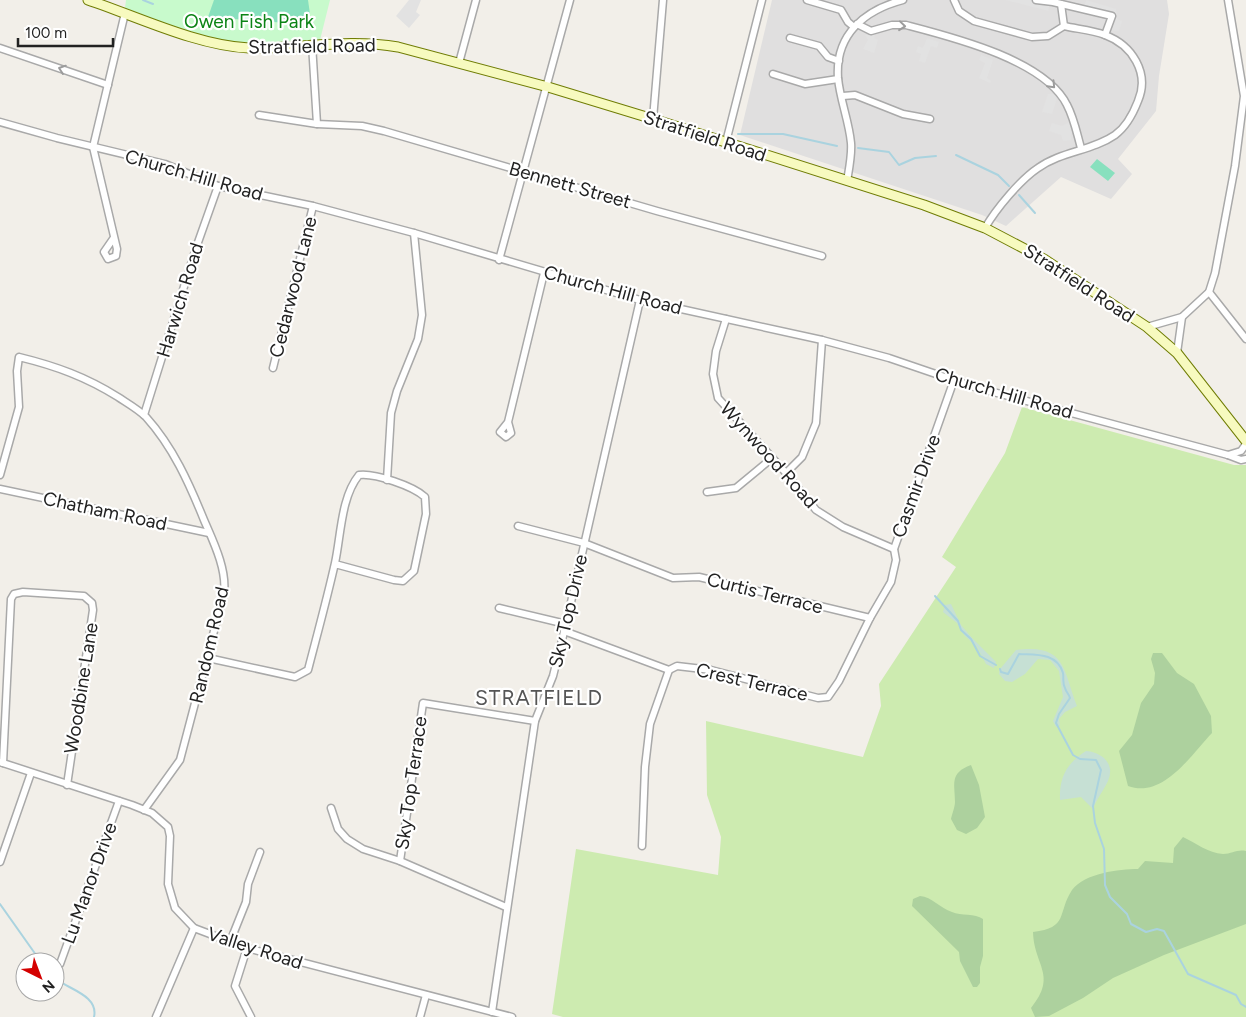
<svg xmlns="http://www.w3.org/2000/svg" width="1246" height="1017" font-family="Figtree,sans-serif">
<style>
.residential{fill:#e0dfdf}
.grass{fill:#cdebb0}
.forest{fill:#add19e}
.wetland{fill:#c6e0d4}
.park{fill:#c8facc}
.pitch{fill:#88e0be}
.parking{fill:#e2e2e2}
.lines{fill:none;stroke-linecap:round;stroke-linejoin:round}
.stream{stroke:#aad3df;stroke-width:2}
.street-casing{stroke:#a9a9a9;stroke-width:9}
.secondary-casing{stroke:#707d05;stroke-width:11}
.street{stroke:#fff;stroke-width:6}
.secondary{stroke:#f7fabf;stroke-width:9}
.oneway{stroke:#9c9c9c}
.labels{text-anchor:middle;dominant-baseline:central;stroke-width:4.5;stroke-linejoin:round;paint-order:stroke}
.park-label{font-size:19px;fill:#0c8416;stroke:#fff}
.street-label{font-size:19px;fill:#222;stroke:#fff}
.quarter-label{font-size:21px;letter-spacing:1px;fill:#555;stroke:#fff}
</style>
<rect width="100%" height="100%" fill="#f2efe9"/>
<polygon class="residential" points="772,0 1167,0 1169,14 1159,76 1156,111 1118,159 1132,174 1111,199 1061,177 1006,226 982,215 740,135"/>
<polygon class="grass" points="1022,407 1234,465 1246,465 1246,1017 563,1017 552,1014 576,849 718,875 721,837 707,795 706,721 863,757 881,706 879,684 956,567 942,557 1005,453"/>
<g class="forest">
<path d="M 1153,653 L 1162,653 L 1177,673 L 1194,684 L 1211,716 L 1212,733 C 1191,755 1163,799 1128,786 L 1119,751 L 1132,735 L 1141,703 L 1154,684 L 1155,673 L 1151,659 Z"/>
<path d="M 971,765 L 979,785 L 985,817 L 977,828 L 966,834 L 957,830 L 951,819 C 952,814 955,807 955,802 C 955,784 949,773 971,765 Z"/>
<path d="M 1183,837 C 1196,843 1208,853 1223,854 C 1232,854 1237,849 1246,851 L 1246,924 L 1164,955 L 1113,978 L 1083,998 L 1049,1016 L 1035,1017 L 1031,1008 C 1058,975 1034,966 1033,932 C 1069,928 1057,913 1072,890 C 1085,873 1119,869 1138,869 L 1145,861 L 1173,863 L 1174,848 Z"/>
<path d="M 920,896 C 932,897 940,908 952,912 C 961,916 975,913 983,919 L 983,956 L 980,967 L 980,983 L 977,987 L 973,987 L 960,961 L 959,952 L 912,906 L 913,899 Z"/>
</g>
<g class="wetland">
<polygon points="951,604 961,625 972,638 996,662 994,668 986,664 977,647 965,636 957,623 943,612 945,605"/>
<path d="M 1016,650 C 1066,643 1063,670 1077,706 L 1065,712 L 1059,719 L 1060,725 L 1056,727 L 1053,721 L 1063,697 L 1059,671 L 1050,660 L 1038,659 L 1025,674 L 1012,682 L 1005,681 L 999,674 L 1000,669 Z"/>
<path d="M 1086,751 C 1092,751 1099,754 1104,758 C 1121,775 1098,792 1093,809 L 1081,797 L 1060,800 C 1059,777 1067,763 1086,751 Z"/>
</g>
<path class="park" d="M 126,0 L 330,0 L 320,40 C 296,43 267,46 243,43 C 203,38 162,22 125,8 Z"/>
<g class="pitch">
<polygon points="214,0 308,0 310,14 300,24 208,17"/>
<polygon points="1097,159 1115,173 1108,181 1090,167"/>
</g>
<g class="parking">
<polygon points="409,0 421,0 416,12 420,15 409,28 396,16"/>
<polygon points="1006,0 1051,0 1048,11"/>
<polygon points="1086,0 1116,9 1117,19 1122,21 1119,31 1104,30 1105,19 1074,11 1080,5 1085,5"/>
<polygon points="875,34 874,38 878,40 874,53 863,49 868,40 865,35"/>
<polygon points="927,38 939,42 937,48 931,46 925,63 919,61 921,54 916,52 918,46 923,48"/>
<polygon points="981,55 993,60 987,78 991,81 990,83 979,78 985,63 979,60"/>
<polygon points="1048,94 1053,94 1057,98 1052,114 1042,112"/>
<polygon points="1070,122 1071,140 1063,141 1061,135 1049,131 1052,123 1062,126"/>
</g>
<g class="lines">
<g class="stream">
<polyline points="143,0 153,4"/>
<polyline points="738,134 783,134 837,146"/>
<polyline points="858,148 889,152 899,165 915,158 936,156"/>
<polyline points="956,155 998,175 1009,186"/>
<polyline points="1019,195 1035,213"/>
<polyline points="935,596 958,621 961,630 971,639 980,656 996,665"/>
<path d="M 1000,669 L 1001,672 L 1008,674 L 1019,654 C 1034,655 1057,652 1063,673 C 1064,678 1062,683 1065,688 C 1066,692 1069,694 1070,698 L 1059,714 L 1056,723 L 1073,755 L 1080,759 L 1096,760 L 1101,770 L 1093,806 L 1095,823 L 1104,849 L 1105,885 L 1110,897 L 1127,914 L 1131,924 L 1146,932 L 1157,929 L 1164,931 L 1188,974 L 1236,995 L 1241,1004 L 1246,1007"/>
<polyline points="0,904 41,962"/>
<path d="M 55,978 C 67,989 99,995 94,1017"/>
</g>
<g class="street-casing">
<g id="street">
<polyline points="807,0 841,10 848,22 854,27"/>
<path d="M 954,0 L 959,11 L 974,21 L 1032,37 L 1048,36 L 1064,26 C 1077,29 1092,30 1105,35 C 1132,45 1150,73 1138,101 C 1133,114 1126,127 1115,135 C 1092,151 1062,151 1038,168 C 1020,180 996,209 985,228"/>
<polyline points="1036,0 1053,2 1112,16 1105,35"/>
<polyline points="1061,4 1064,26"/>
<path d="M 857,24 L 871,31 L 892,25 L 906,25 C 952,37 1045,60 1067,105 C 1074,118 1077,134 1081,148"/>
<polyline points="790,38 819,46 828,57 839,61"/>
<polyline points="312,44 317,124"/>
<polyline points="0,48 108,85"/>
<polyline points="459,63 476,0"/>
<polyline points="773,74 805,84 838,79"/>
<polyline points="843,96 855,95 903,114 930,119"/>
<polyline points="259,115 317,124 362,126 384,131 657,211 822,256"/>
<polyline points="653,119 663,0"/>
<polyline points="0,122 57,138 165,164 218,186 313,206 414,233 640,300 822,340 889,358 971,386 1228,455 1241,460 1246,459"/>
<polyline points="726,142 762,0"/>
<path d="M 847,181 C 849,169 852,155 851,143 C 849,121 840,100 838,78 C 835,34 865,10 903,0"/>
<polyline points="113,239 104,252 108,259 116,256 117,249 93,147 125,13"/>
<polyline points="499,260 570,0"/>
<polyline points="1209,292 1246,339"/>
<polyline points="726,319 716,351 713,374 718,398 786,473 816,510 843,527 894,549"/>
<polyline points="1147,327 1182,317 1209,292 1215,273 1235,166 1244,96 1228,0"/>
<polyline points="1177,353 1182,317"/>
<polyline points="273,368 313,206"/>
<polyline points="144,415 196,248 218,186"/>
<polyline points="508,422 500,432 506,437 511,433 508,422 544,273"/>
<polyline points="1228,455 1241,451 1246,444"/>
<polyline points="786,473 802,457 816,423 822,340"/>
<path d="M 0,475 L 19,407 L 17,371 L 19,357 C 56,366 86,377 118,397 C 127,403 138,409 146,417 C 173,447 189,483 204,520 C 213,541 227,569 224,593 L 180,760 L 144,810"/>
<polyline points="387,480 391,413 397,391 418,339 422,315 414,233"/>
<polyline points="0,489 209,533"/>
<polyline points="707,492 736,488 771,459"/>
<polyline points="518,526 584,543 673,578 699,577 870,618"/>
<polyline points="499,608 566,624"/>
<polyline points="564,631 669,670 677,666 711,670 818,698 828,697 839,681 870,618 891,582 896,560 894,549 954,380"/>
<path d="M 208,658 L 295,677 L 308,670 C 317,635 327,599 335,563 C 341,535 341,497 359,475 C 375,473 413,486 425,497 L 426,514 L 414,571 L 403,581 L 394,580 L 335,564"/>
<polyline points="0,762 132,805 152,813 168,827 170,836 168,884 175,908 194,928 247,948 512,1017"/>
<polyline points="3,763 11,599 14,594 23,592 84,596 92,603 93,610 67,785"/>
<polyline points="331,808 338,829 347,839 363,849 400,861 506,907"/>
<polyline points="642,846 645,767 650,724 669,670"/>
<polyline points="400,861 423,703 535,721"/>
<polyline points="0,862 31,773"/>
<polyline points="230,942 246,902 248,884 260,852"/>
<polyline points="247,948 235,986 251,1017"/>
<polyline points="60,964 119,801"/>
<polyline points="492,1012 535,721 553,676 566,624 640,300"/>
<polyline points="156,1017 194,928"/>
<polyline points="420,1017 426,995"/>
</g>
</g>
<g class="secondary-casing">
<path id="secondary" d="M 88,0 C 136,16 198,46 249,48 C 299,49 348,38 398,47 L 548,87 L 653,119 L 924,205 L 985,228 L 1044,259 L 1147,327 L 1177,353 L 1246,441"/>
</g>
<use href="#street" class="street"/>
<use href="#secondary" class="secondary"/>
</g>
<defs><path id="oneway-chevron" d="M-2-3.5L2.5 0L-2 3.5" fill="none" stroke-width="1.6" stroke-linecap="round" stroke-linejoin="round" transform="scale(1.25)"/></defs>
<g class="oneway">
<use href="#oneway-chevron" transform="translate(902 26) rotate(6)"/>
<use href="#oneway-chevron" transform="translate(62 69) rotate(-161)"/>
<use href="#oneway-chevron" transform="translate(1052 85) rotate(46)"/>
</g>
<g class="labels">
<g class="park-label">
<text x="249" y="21">Owen Fish Park</text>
</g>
<g class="street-label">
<text transform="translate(312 46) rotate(-1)">Stratfield Road</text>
<text transform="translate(705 136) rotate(18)">Stratfield Road</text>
<text transform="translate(194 175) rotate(16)">Church Hill Road</text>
<text transform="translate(570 185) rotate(16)">Bennett Street</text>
<text transform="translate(1079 283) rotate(33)">Stratfield Road</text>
<text transform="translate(293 287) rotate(-76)">Cedarwood Lane</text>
<text transform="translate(613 290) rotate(15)">Church Hill Road</text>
<text transform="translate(180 300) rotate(-73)">Harwich Road</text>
<text transform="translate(1004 393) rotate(16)">Church Hill Road</text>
<text transform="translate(769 455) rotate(48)">Wynwood Road</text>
<text transform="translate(916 486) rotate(-70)">Casmir Drive</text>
<text transform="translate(105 511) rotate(12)">Chatham Road</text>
<text transform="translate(765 593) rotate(14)">Curtis Terrace</text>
<text transform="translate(568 611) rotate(-77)">Sky Top Drive</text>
<text transform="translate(209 645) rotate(-77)">Random Road</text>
<text transform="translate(752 682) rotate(13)">Crest Terrace</text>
<text transform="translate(81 688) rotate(-81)">Woodbine Lane</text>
<text transform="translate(411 783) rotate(-82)">Sky Top Terrace</text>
<text transform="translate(89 883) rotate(-70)">Lu Manor Drive</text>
<text transform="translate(255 948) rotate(18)">Valley Road</text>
</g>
<g class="quarter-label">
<text x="539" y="697">STRATFIELD</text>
</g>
</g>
<g transform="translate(40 977) rotate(138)"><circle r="24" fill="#ffffff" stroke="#a7a7a7"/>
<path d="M0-4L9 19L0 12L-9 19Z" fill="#d40000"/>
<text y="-8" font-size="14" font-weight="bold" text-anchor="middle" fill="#222222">N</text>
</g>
<path d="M18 38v8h95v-8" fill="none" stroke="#222222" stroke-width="2.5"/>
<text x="25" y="38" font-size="15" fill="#222222" stroke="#ffffff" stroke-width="4" paint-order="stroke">100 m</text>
</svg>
